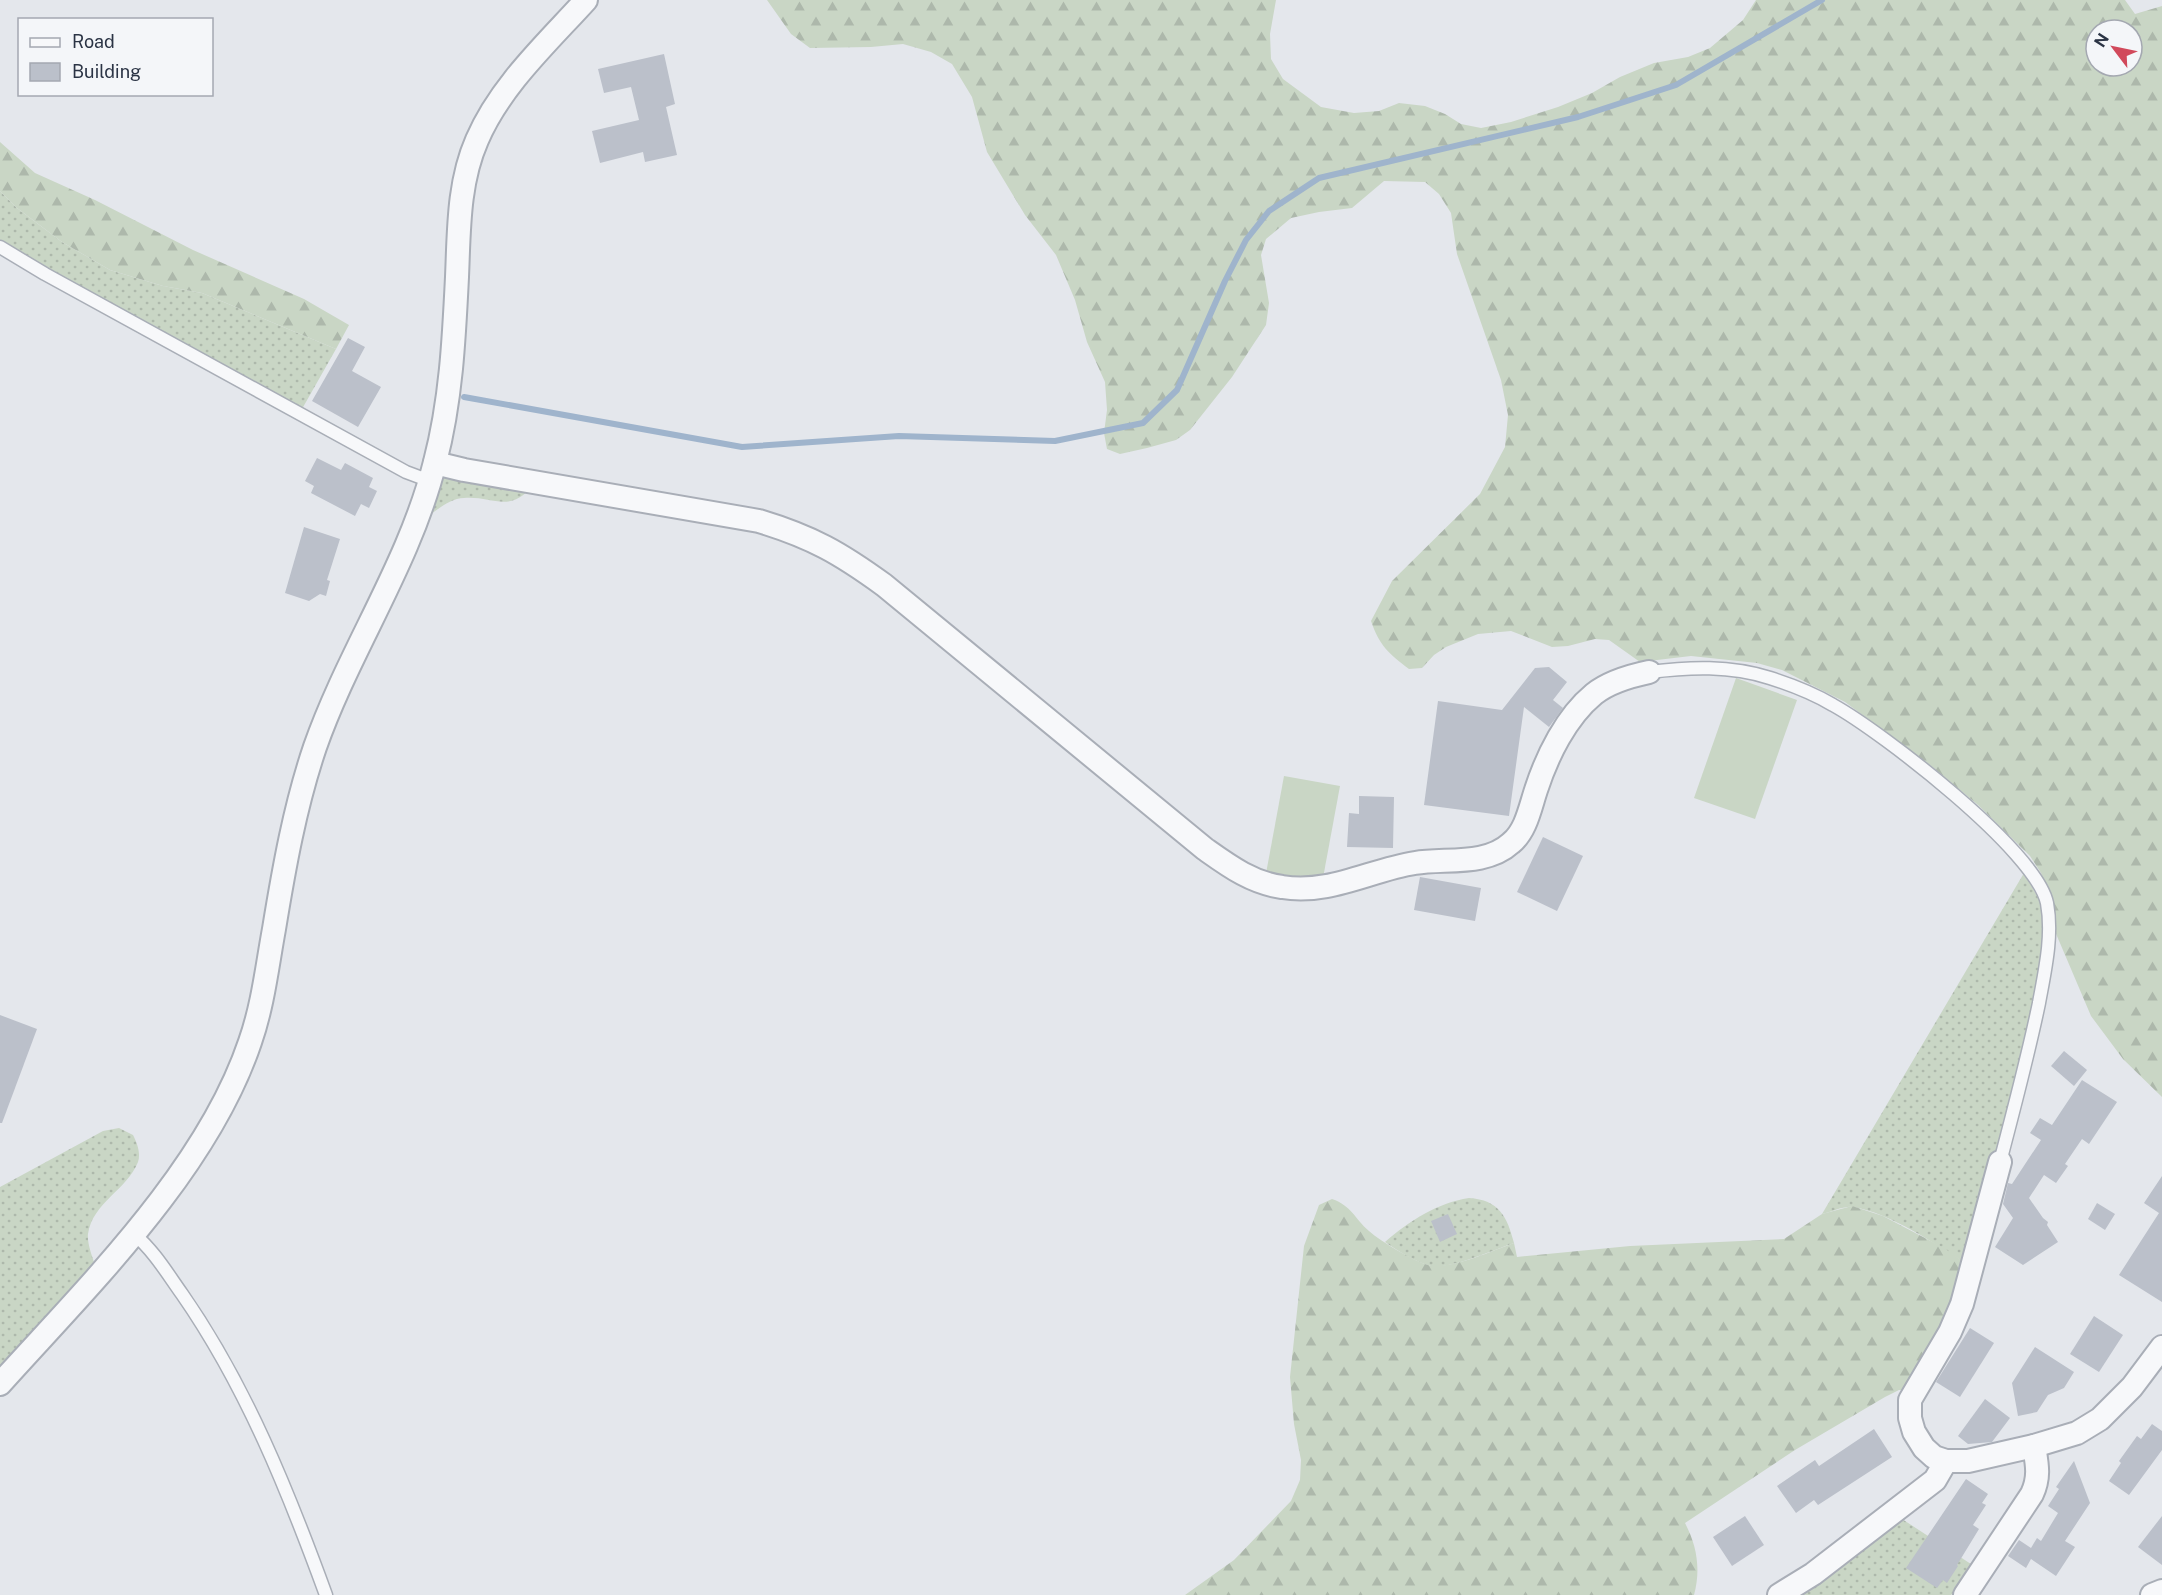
<svg xmlns="http://www.w3.org/2000/svg" width="2162" height="1595" font-family="'Public Sans',sans-serif">
<style>
.grass{fill:url(#grass-dots)}
.forest{fill:url(#forest-firs);fill-rule:evenodd}
.pitch{fill:#c9d6c5}
.lines{fill:none;stroke-linecap:round;stroke-linejoin:round}
.stream{stroke:#9fb4cc;stroke-width:6}
.building{fill:#bbc0ca}
.service-casing{stroke:#a9aeb7;stroke-width:15}
.minor-casing{stroke:#a9aeb7;stroke-width:26}
.service{stroke:#f7f8fa;stroke-width:12}
.minor{stroke:#f7f8fa;stroke-width:22}
</style>
<defs>
<pattern id="grass-dots" width="8" height="8" patternUnits="userSpaceOnUse" patternTransform="scale(1.5)"><rect width="8" height="8" fill="#c9d6c5"/><path d="M2 2h.1M6 6h.1" fill="none" stroke="#adb8ab" stroke-width="1.8" stroke-linecap="round"/></pattern>
<pattern id="forest-firs" width="22" height="20" patternUnits="userSpaceOnUse" patternTransform="scale(1.5)"><rect width="22" height="20" fill="#c9d6c5"/><path d="M5 1l3.5 6h-7zM16 11l3.5 6h-7z" fill="#adb8ab"/></pattern>
</defs>
<rect width="100%" height="100%" fill="#e4e7ec"/>
<g class="grass">
<polygon points="0,191 17,208 62,242 110,270 163,286 202,293 336,349 302,409 89,292 0,240"/>
<path d="M 450,475 L 531,488 C 507,513 493,496 464,498 C 449,498 435,512 423,520 L 441,480 Z"/>
<path d="M 2024,873 L 2040,901 L 2045,924 L 2042,965 L 2027,1033 L 1968,1265 C 1938,1245 1889,1213 1854,1207 C 1845,1205 1831,1212 1822,1214 Z"/>
<path d="M 119,1128 L 133,1135 C 137,1143 141,1153 138,1162 C 127,1190 93,1202 88,1234 C 87,1243 92,1256 95,1265 L 0,1372 L 0,1187 L 103,1131 Z"/>
<path d="M 1469,1198 C 1499,1200 1507,1216 1514,1243 C 1496,1249 1449,1270 1431,1266 C 1415,1262 1398,1251 1385,1242 C 1409,1221 1437,1203 1469,1198 Z"/>
<polygon points="1899,1517 1974,1566 1959,1588 1951,1595 1790,1595"/>
</g>
<g class="forest">
<path d="M 767,0 L 1276,0 L 1270,34 L 1271,59 L 1283,79 L 1321,107 L 1354,113 L 1379,111 L 1399,103 L 1425,106 L 1445,114 L 1461,124 L 1481,128 L 1511,122 L 1558,107 L 1592,93 L 1620,77 L 1654,63 L 1688,57 L 1710,48 L 1743,20 L 1756,0 L 2125,0 L 2135,14 L 2162,6 L 2162,1097 L 2123,1059 L 2091,1016 L 2054,929 L 2050,895 L 2041,873 L 2030,856 L 1978,805 L 1930,765 L 1845,702 L 1782,670 L 1757,663 L 1691,656 L 1640,662 L 1609,640 L 1595,639 L 1568,646 L 1552,647 L 1511,631 L 1478,634 L 1446,647 L 1434,655 L 1422,668 L 1409,669 C 1389,654 1379,645 1371,621 L 1392,581 L 1480,494 L 1505,447 L 1508,415 L 1501,380 L 1457,254 L 1451,213 L 1439,194 L 1425,182 L 1384,181 L 1352,208 L 1319,212 L 1291,218 L 1266,239 L 1261,255 L 1269,303 L 1266,325 L 1232,377 L 1190,430 L 1176,440 L 1147,448 L 1120,454 L 1107,449 L 1104,433 L 1107,410 L 1105,382 L 1087,342 L 1075,300 L 1056,255 L 1025,215 L 987,152 L 972,97 L 952,64 L 931,52 L 903,44 L 871,47 L 810,48 L 791,34 ZM 2096,30 L 2132,30 L 2132,66 L 2096,66 Z"/>
<polygon points="0,142 35,173 95,200 193,250 304,299 349,325 336,349 202,293 163,286 110,270 62,242 17,208 0,191"/>
<path d="M 1332,1199 C 1352,1206 1354,1218 1369,1231 C 1380,1241 1421,1266 1434,1266 C 1456,1267 1492,1251 1514,1243 L 1517,1257 L 1630,1246 L 1784,1239 L 1822,1214 L 1852,1206 L 1883,1216 L 1944,1248 L 1968,1265 L 1957,1303 L 1908,1390 L 1899,1390 L 1885,1397 L 1795,1450 L 1685,1523 C 1697,1546 1701,1569 1694,1595 L 1185,1595 L 1234,1560 L 1291,1501 L 1300,1480 L 1301,1460 L 1294,1424 L 1290,1377 L 1304,1246 L 1319,1205 Z"/>
</g>
<g class="pitch">
<polygon points="1736,678 1797,700 1755,819 1694,798"/>
<polygon points="1284,776 1340,786 1323,878 1265,879"/>
</g>
<g class="lines">
<polyline class="stream" points="464,397 742,447 899,436 1055,441 1143,423 1177,390 1225,281 1246,240 1269,211 1319,178 1578,117 1676,85 1822,0"/>
</g>
<g class="building">
<polygon points="664,54 675,104 666,107 677,155 645,162 643,152 600,163 592,131 639,120 631,87 604,93 598,69"/>
<polygon points="348,338 365,347 352,371 381,387 358,427 312,401"/>
<polygon points="317,458 341,470 345,463 373,478 369,487 377,491 369,508 361,504 355,516 311,493 314,486 305,481"/>
<polygon points="304,527 340,539 327,580 330,581 326,596 320,594 309,601 285,593"/>
<polygon points="1549,667 1567,682 1553,700 1563,708 1549,727 1524,707 1509,816 1424,805 1438,701 1502,710 1535,668"/>
<polygon points="1359,796 1394,797 1393,848 1347,847 1349,813 1359,814"/>
<polygon points="1543,837 1583,856 1557,911 1517,892"/>
<polygon points="1420,877 1481,888 1475,921 1414,910"/>
<polygon points="0,1015 37,1029 2,1123 0,1123"/>
<polygon points="2064,1051 2087,1070 2074,1086 2051,1066"/>
<polygon points="2082,1080 2117,1102 2089,1144 2082,1139 2065,1164 2068,1166 2056,1183 2044,1175 2029,1198 2043,1218 2048,1222 2047,1225 2058,1242 2023,1265 1995,1247 2013,1218 2003,1204 2008,1183 2012,1184 2041,1140 2030,1133 2040,1118 2052,1125"/>
<polygon points="2162,1176 2162,1302 2119,1275 2159,1213 2144,1203"/>
<polygon points="2097,1203 2115,1214 2105,1230 2088,1219"/>
<polygon points="1448,1214 1457,1234 1440,1242 1431,1221"/>
<polygon points="2094,1316 2123,1335 2099,1372 2070,1354"/>
<polygon points="1970,1328 1994,1343 1960,1397 1936,1382"/>
<polygon points="2035,1347 2074,1372 2064,1388 2048,1395 2037,1412 2018,1416 2012,1383"/>
<polygon points="1985,1399 2010,1418 1992,1442 1968,1444 1958,1436"/>
<polygon points="2152,1424 2162,1431 2162,1450 2129,1495 2109,1481 2121,1463 2119,1461 2137,1436 2141,1439"/>
<polygon points="1874,1429 1892,1457 1818,1505 1814,1500 1796,1513 1777,1486 1815,1460 1819,1466"/>
<polygon points="2074,1461 2090,1503 2065,1541 2075,1547 2056,1576 2031,1559 2026,1568 2008,1556 2019,1540 2031,1548 2037,1538 2041,1541 2058,1513 2048,1506 2059,1489 2056,1487"/>
<polygon points="1966,1479 1988,1494 1982,1503 1986,1505 1973,1525 1979,1529 1957,1565 1958,1566 1947,1583 1943,1580 1937,1588 1906,1568"/>
<polygon points="1745,1516 1764,1545 1732,1566 1713,1537"/>
<polygon points="2162,1516 2162,1565 2138,1547"/>
</g>
<g class="lines">
<g class="service-casing">
<g id="service">
<polyline points="0,247 45,274 406,472 430,481"/>
<path d="M 1649,672 C 1689,667 1730,665 1770,678 C 1792,685 1813,693 1833,705 C 1882,732 2036,851 2047,903 C 2053,936 2045,970 2039,1003 C 2028,1056 2014,1109 2000,1162"/>
<path d="M 134,1234 C 154,1251 167,1273 182,1294 C 246,1386 288,1491 326,1595"/>
</g>
</g>
<g class="minor-casing">
<g id="minor">
<path d="M 435,463 L 464,470 L 759,521 C 812,537 840,553 884,585 L 1205,849 C 1229,866 1252,883 1282,887 C 1329,895 1370,870 1415,863 C 1446,858 1486,866 1511,843 C 1526,831 1530,808 1536,790 C 1547,756 1566,717 1594,694 C 1609,682 1630,676 1649,672"/>
<polyline points="2000,1162 1962,1304 1950,1332 1910,1400 1910,1418 1914,1432 1924,1448 1934,1457 1946,1461 1968,1461 2034,1446 2077,1433 2100,1419 2132,1387 2162,1347"/>
<path d="M 0,1384 C 89,1285 207,1170 250,1042 C 263,1005 267,967 274,929 C 284,868 295,806 315,747 C 349,650 410,563 435,462 C 451,401 454,339 457,277 C 459,231 458,183 477,140 C 500,86 547,43 586,0"/>
<polyline points="1779,1595 1813,1574 1935,1480 1946,1461"/>
<path d="M 1965,1595 L 2032,1494 C 2040,1477 2037,1464 2034,1446"/>
<polyline points="2152,1595 2162,1591"/>
</g>
</g>
<use href="#service" class="service"/>
<use href="#minor" class="minor"/>
</g>
<rect x="18" y="18" width="195" height="78" fill="#f4f6f9" stroke="#a4a8b1" stroke-width="1.5"/>
<rect x="30" y="38" width="30" height="9" fill="#f7f8fa" stroke="#a4a8b1" stroke-width="1.5"/>
<text x="72" y="48" font-size="18" fill="#2b3445">Road</text>
<rect x="30" y="63" width="30" height="18" fill="#bbc0ca" stroke="#a4a8b1" stroke-width="1.5"/>
<text x="72" y="78" font-size="18" fill="#2b3445">Building</text>
<g transform="translate(2114 48) rotate(302)"><circle r="28" fill="#f4f6f9" stroke="#a4a8b1" stroke-width="1.5"/>
<path d="M0-4.5L10 22L0 15L-10 22Z" fill="#d1495b"/>
<text y="-9" font-size="16" font-weight="bold" text-anchor="middle" fill="#2b3445">N</text>
</g>
</svg>
